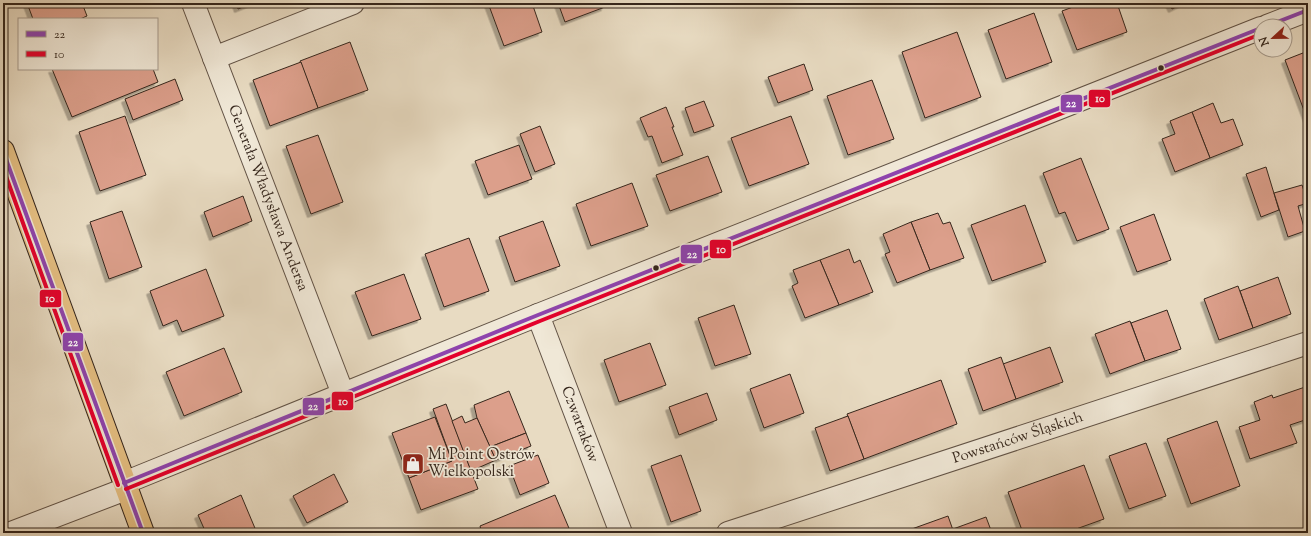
<svg xmlns="http://www.w3.org/2000/svg" width="1311" height="536" font-family="'Sorts Mill Goudy',serif">
<style>
.building{fill:#dc9f8b;stroke:#35261c;filter:url(#shadow)}
.lines{fill:none;stroke-linecap:round;stroke-linejoin:round}
.minor-casing{stroke:#625346;stroke-width:24}
.major-casing{stroke:#35261c;stroke-width:24}
.minor{stroke:#f0e8d7;stroke-width:22}
.major{stroke:#e4be81;stroke-width:22}
.bus-1-casing{stroke:#f0e8d7;stroke-width:7}
.bus-2-casing{stroke:#f0e8d7;stroke-width:7}
.bus-1{stroke:#8e44ad;stroke-width:4}
.bus-2{stroke:#e4002b;stroke-width:4}
.bus-dot{fill:#35261c;stroke:#f0e8d7;stroke-width:1.5}
.labels{text-anchor:middle;dominant-baseline:central;stroke-width:3.5;stroke-linejoin:round;paint-order:stroke}
.street-label{font-size:15px;fill:#35261c;stroke:#f0e8d7}
.poi-label{font-size:15px;fill:#35261c;stroke:#f0e8d7;text-anchor:start}
.line-badge{stroke:#f0e8d7;stroke-width:1.5}
.badge-label{font-size:11px;text-anchor:middle;font-weight:bold;fill:#fff}
</style>
<defs>
<filter id="shadow"><feDropShadow dx="-3.5" dy="3.5" stdDeviation="0" flood-color="#0004"/></filter>
</defs>
<rect width="100%" height="100%" fill="#e8dbc2"/>
<filter id="stains"><feTurbulence type="fractalNoise" baseFrequency=".005" numOctaves="4"/><feColorMatrix values="0 0 0 0 .2 0 0 0 0 .09 0 0 0 0 .02 0 0 0 .5 -.17"/></filter>
<radialGradient id="worn" r=".72"><stop offset=".6" stop-color="#630" stop-opacity="0"/><stop offset="1" stop-color="#630" stop-opacity=".3"/></radialGradient>
<g class="building">
<polygon points="27,3 82,3 87,16 80,19 33,19"/>
<polygon points="236,3 253,3 238,9"/>
<polygon points="488,3 532,3 542,32 504,46"/>
<polygon points="558,3 604,3 605,7 565,22"/>
<polygon points="1084,3 1117,3 1127,32 1077,50 1062,11"/>
<polygon points="1169,3 1184,3 1172,9"/>
<polygon points="1034,13 1052,62 1006,79 988,30"/>
<polygon points="957,32 981,97 925,118 902,52"/>
<polygon points="350,42 368,90 318,108 300,61"/>
<polygon points="1308,51 1308,121 1285,60"/>
<polygon points="301,62 318,108 270,126 253,80"/>
<polygon points="804,64 813,90 778,103 768,77"/>
<polygon points="52,69 153,69 158,82 72,117"/>
<polygon points="175,79 183,100 133,120 125,99"/>
<polygon points="872,80 894,139 848,155 827,96"/>
<polygon points="704,101 714,126 694,133 685,108"/>
<polygon points="1213,103 1221,123 1233,119 1243,145 1210,158 1192,112"/>
<polygon points="666,107 674,127 672,127 683,155 662,163 652,136 648,137 640,118"/>
<polygon points="1192,112 1210,158 1175,172 1162,139 1175,134 1170,121"/>
<polygon points="125,116 146,175 100,191 79,132"/>
<polygon points="791,116 809,164 749,186 731,138"/>
<polygon points="540,126 555,164 535,172 520,134"/>
<polygon points="318,135 343,202 311,214 286,146"/>
<polygon points="519,145 532,179 488,195 475,161"/>
<polygon points="708,156 722,192 670,211 656,175"/>
<polygon points="1081,158 1109,229 1077,241 1065,212 1059,214 1043,173"/>
<polygon points="1266,167 1279,210 1261,217 1246,174"/>
<polygon points="632,183 648,226 591,246 576,204"/>
<polygon points="1302,185 1308,203 1298,206 1305,231 1288,237 1274,193"/>
<polygon points="243,196 252,221 213,237 204,212"/>
<polygon points="1025,205 1046,262 992,281 971,225"/>
<polygon points="122,211 142,267 109,279 90,222"/>
<polygon points="938,213 943,224 950,222 964,258 930,270 911,222"/>
<polygon points="1154,214 1171,260 1137,272 1120,227"/>
<polygon points="543,221 560,266 515,282 499,237"/>
<polygon points="911,222 930,270 897,283 885,254 890,252 883,234"/>
<polygon points="469,238 489,291 444,307 425,254"/>
<polygon points="849,249 854,263 860,260 873,292 839,305 820,260"/>
<polygon points="820,260 839,305 805,318 792,286 798,283 793,270"/>
<polygon points="206,269 224,316 182,332 177,320 163,326 150,291"/>
<polygon points="404,274 421,319 372,336 355,292"/>
<polygon points="1278,277 1291,314 1253,328 1240,291"/>
<polygon points="1238,286 1253,328 1219,340 1204,299"/>
<polygon points="734,305 751,354 715,366 698,318"/>
<polygon points="1167,310 1181,349 1145,361 1131,323"/>
<polygon points="1130,321 1145,361 1110,374 1095,334"/>
<polygon points="650,343 666,385 619,402 604,360"/>
<polygon points="1050,347 1063,382 1016,399 1003,364"/>
<polygon points="224,348 242,392 184,416 166,372"/>
<polygon points="1001,357 1016,399 983,411 968,369"/>
<polygon points="790,374 804,413 764,428 750,389"/>
<polygon points="941,380 957,424 864,459 847,414"/>
<polygon points="1308,386 1308,419 1290,425 1297,443 1250,459 1239,427 1260,420 1254,402 1272,395 1273,398"/>
<polygon points="509,391 526,433 490,447 477,418 474,405"/>
<polygon points="707,393 717,420 679,435 669,407"/>
<polygon points="446,404 478,489 421,510 409,478 452,461 433,409"/>
<polygon points="462,416 465,423 477,418 496,460 471,471 452,421"/>
<polygon points="848,416 864,459 830,471 815,428"/>
<polygon points="435,417 452,461 409,478 392,433"/>
<polygon points="1217,421 1240,486 1191,504 1167,439"/>
<polygon points="526,433 531,446 496,460 490,447"/>
<polygon points="1146,443 1166,496 1129,509 1109,456"/>
<polygon points="538,455 549,483 520,495 509,466"/>
<polygon points="681,455 701,511 671,522 651,466"/>
<polygon points="1084,465 1104,519 1065,533 1023,533 1008,492"/>
<polygon points="334,474 348,502 307,523 293,496"/>
<polygon points="241,495 257,533 206,533 198,515"/>
<polygon points="555,495 571,533 482,533 480,526"/>
<polygon points="948,516 954,533 910,533 909,530"/>
<polygon points="986,517 992,533 954,533 953,529"/>
</g>
<g class="lines">
<g class="minor-casing">
<g id="minor">
<path id="s1" d="M 193,3 L 343,394"/>
<polyline points="1267,26 1308,10"/>
<polyline points="214,58 353,3"/>
<path id="s2" d="M 538,315 L 621,533"/>
<polyline points="124,483 538,315 1261,28"/>
<polyline points="11,533 126,489"/>
<path id="s3" d="M 728,533 L 1308,343"/>
</g>
</g>
<g class="major-casing">
<polyline id="major" points="3,151 143,533"/>
</g>
<use href="#minor" class="minor"/>
<use href="#major" class="major"/>
<g class="bus-1-casing">
<g id="bus-1">
<polyline points="1267,26 1308,10"/>
<polyline points="3,151 143,533"/>
<polyline points="124,483 538,315 1261,28"/>
</g>
</g>
<g class="bus-2-casing">
<g id="bus-2">
<polyline points="3,168 118,485"/>
<polyline points="126,489 540,321 1261,34"/>
</g>
</g>
<use href="#bus-1" class="bus-1"/>
<use href="#bus-2" class="bus-2"/>
</g>
<defs>
<g id="shop-square" transform="scale(1.15)"><rect x="-9" y="-9" width="18" height="18" rx="4" fill="#8f2418" stroke="#f0e8d7"/><path d="M-5-2.5h2.3a2.7 3.5 0 0 1 5.4 0H5L5.5 6h-11ZM-1.5-2.5h3a1.5 2.3 0 0 0-3 0Z" fill="#fff"/></g>
</defs>
<g fill-rule="evenodd">
<use href="#shop-square" x="413" y="464"/>
</g>
<g class="bus-dot">
<circle cx="1161" cy="68" r="3.5"/>
<circle cx="656" cy="268" r="3.5"/>
</g>
<g class="labels">
<g class="street-label">
<text stroke="none"><textPath href="#s1" startOffset="209">Generała Władysława Andersa</textPath></text>
<text stroke="none"><textPath href="#s2" startOffset="117">Czwartaków</textPath></text>
<text stroke="none"><textPath href="#s3" startOffset="305">Powstańców Śląskich</textPath></text>
</g>
<g class="poi-label">
<text x="428" y="455">Mi Point Ostrów<tspan x="428" dy="17">Wielkopolski</tspan></text>
</g>
</g>
<g class="line-badge">
<rect x="1088" y="89" width="23" height="19" rx="4" fill="#e4002b"/>
<rect x="1060" y="94" width="23" height="19" rx="4" fill="#8e44ad"/>
<rect x="709" y="239" width="23" height="20" rx="4" fill="#e4002b"/>
<rect x="680" y="244" width="23" height="20" rx="4" fill="#8e44ad"/>
<rect x="39" y="289" width="23" height="19" rx="4" fill="#e4002b"/>
<rect x="62" y="332" width="22" height="20" rx="4" fill="#8e44ad"/>
<rect x="331" y="391" width="23" height="20" rx="4" fill="#e4002b"/>
<rect x="302" y="397" width="23" height="19" rx="4" fill="#8e44ad"/>
</g>
<g class="badge-label">
<text x="1100" y="102">10</text>
<text x="1071" y="107">22</text>
<text x="721" y="253">10</text>
<text x="692" y="258">22</text>
<text x="50" y="302">10</text>
<text x="73" y="346">22</text>
<text x="343" y="405">10</text>
<text x="313" y="410">22</text>
</g>
<rect width="1311" height="536" fill="none" stroke="#e8dbc2" stroke-width="16"/>
<rect x="4" y="4" width="1303" height="528" fill="none" stroke="#35261c" stroke-width="2"/>
<rect x="8" y="8" width="1295" height="520" fill="none" stroke="#35261c"/>
<rect x="18" y="18" width="140" height="52" fill="#f0e8d7" stroke="#a59a8c"/>
<rect x="26" y="31" width="20" height="6" fill="#8e44ad" stroke="#a59a8c"/>
<text x="54" y="38" font-size="12" fill="#35261c">22</text>
<rect x="26" y="51" width="20" height="6" fill="#e4002b" stroke="#a59a8c"/>
<text x="54" y="58" font-size="12" fill="#35261c">10</text>
<g transform="translate(1273 38) rotate(248)"><circle r="19" fill="#f0e8d7" stroke="#a59a8c"/>
<path d="M0-3L7 15L0 10L-7 15Z" fill="#8f2418"/>
<text y="-6" font-size="11" font-weight="bold" text-anchor="middle" fill="#35261c">N</text>
</g>
<rect width="100%" height="100%" filter="url(#stains)"/>
<rect width="100%" height="100%" fill="url(#worn)"/>
</svg>
